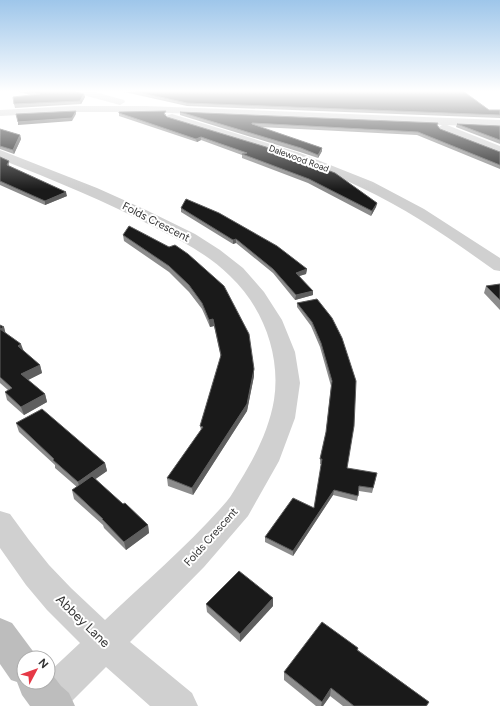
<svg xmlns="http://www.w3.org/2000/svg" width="500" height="706" font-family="Figtree,sans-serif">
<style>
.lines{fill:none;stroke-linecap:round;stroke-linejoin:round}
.street{fill:#d0d0d0;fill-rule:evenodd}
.secondary{fill:#bdbdbd;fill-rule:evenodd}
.wall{fill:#8c8c8c}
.shaded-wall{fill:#5f5f5f}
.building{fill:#1a1a1a;stroke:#5f5f5f}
.labels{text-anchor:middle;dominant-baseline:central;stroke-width:4;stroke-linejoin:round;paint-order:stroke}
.far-street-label{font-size:9px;fill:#333;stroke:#fff}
.street-label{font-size:11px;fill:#333;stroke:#fff}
.near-street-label{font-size:13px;fill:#333;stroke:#fff}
</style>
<rect width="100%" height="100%" fill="#fff"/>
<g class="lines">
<g class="street">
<polygon points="75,91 92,91 124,100 125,102 120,105 76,93"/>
<polygon points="74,106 146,106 500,120 500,128 447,125 500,146 500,155 440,131 438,128 442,125 146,112 74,112 0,116 0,110"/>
<path d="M 172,114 L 300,153 L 373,182 L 424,209 L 500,258 L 500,271 L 494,270 C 452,240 409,210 362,188 C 300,158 234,139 168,119 L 166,117 L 168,115 Z"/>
<path d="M 0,150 L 97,188 L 146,210 L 195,234 L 220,250 L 243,268 L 264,292 L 282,320 L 295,352 L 300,383 L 295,418 L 279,461 L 248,516 L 204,567 L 130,642 L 192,693 L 198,706 L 150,706 L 106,667 L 67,706 L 32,706 L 29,699 L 35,686 L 39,682 L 48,682 L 48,673 L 80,643 L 47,610 L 26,585 L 0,548 L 0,511 L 10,514 L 29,540 L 49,565 L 71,588 L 105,620 C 146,581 190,544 227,501 C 232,495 236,487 240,481 C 256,455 269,429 274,400 C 281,355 263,307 230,276 C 209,255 182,241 156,228 C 105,201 53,180 0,159 Z"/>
</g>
<polygon class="secondary" points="0,618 12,623 38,658 24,658 24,682 48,682 48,669 61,686 69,693 75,706 30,706 22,695 17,682 11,680 0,664"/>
</g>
<g class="wall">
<polygon points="16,91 75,91 84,94 85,97 81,104 15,108 14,104 31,95"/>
<polygon points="120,91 463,91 489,110 500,110 500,118 187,106"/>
<polygon points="180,112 438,126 440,129 500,152 500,169 417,135 260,127 322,148 322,151 318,158 300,152 180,115"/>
<polygon points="119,113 166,114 166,115 167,117 377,203 376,207 371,216 308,183 242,158 242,155 201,140 197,142 119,116"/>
<polygon points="457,124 500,126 500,144 456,127"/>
<polygon points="0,129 20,135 21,139 14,154 0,149"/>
<polygon points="0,157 9,161 9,166 67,196 45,205 0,185"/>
<polygon points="181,208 307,269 306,274 299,276 313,295 295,300 273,273 236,243 233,244 181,212"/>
<polygon points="123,235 169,247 254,369 254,376 247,411 193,495 168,486 167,478 201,430 200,426 221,358 214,326 210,327 202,309 189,292 169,272 124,241"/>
<polygon points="500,284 500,310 484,293 486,286"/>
<polygon points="317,299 347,468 376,478 372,493 359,491 357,501 333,495 293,556 265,542 265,537 314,508 322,464 320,464 320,459 326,432 331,386 320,347 311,326 297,307 297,303"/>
<polygon points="0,325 4,327 5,333 23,351 40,365 42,373 28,380 45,394 47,402 24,415 7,400 5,392 8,390 0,383"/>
<polygon points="16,423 105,463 107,471 95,479 123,504 148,525 149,533 126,550 104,528 103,525 74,499 72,490 77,487 55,468 55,465 19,432"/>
<polygon points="273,598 273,606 240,642 207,612 206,604"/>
<polygon points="358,648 358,650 429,702 427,706 343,706 330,696 323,706 316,706 284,680 284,672"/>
</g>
<g class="shaded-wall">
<polygon points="84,94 85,97 81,104 80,101"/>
<polygon points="76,111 76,114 72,121 18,125 18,122"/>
<polygon points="20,135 21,139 14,154 13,150"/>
<polygon points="201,137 201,140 197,142 196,139"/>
<polygon points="322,148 322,151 318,158 318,155"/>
<polygon points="66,192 67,196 45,205 45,201"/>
<polygon points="377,203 376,207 371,216 372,211"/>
<polygon points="236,239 236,243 233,244 233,240"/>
<polygon points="307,269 306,274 296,277 296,273"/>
<polygon points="313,291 313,295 295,300 296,295"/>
<polygon points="213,319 214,326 210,327 209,320"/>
<polygon points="4,327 6,335 0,329"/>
<polygon points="21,344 24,352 18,346"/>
<polygon points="40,365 42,373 24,382 21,374"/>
<polygon points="254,369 254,376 247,411 193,495 192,488"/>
<polygon points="45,394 47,402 24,415 21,407"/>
<polygon points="105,463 107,471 80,490 78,482"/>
<polygon points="334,490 333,495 293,556 293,551"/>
<polygon points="148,525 149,533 126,550 124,542"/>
<polygon points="273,598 273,606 240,642 240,634"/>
<polygon points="331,688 330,696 323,706 321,706 322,702"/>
</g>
<g class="building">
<polygon points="27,91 75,91 84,94 80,101 14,104 13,97 40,94"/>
<polygon points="133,91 463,91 489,110 500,110 500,115 187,103"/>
<polygon points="76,111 72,118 18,122 16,114"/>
<polygon points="166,111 164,114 167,117 266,147 335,173 377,203 372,211 309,179 242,154 247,153 201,137 196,139 119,113 119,112"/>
<polygon points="180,112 438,123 437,125 440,129 500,152 500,165 418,132 252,123 252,124 322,148 318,155 301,148"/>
<polygon points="457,124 500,126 500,140"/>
<polygon points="0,129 20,135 13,150 0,146"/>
<polygon points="0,157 9,161 7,165 66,192 45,201 0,181"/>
<polygon points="186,199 219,213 277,246 307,269 296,273 313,291 296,295 273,269 236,239 233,240 181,208"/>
<polygon points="129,226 169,247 175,245 188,254 224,286 249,334 254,369 247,404 192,488 167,478 203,427 200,426 221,355 213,319 209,320 202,303 189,285 169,266 123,235"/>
<polygon points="500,284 500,300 486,286"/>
<polygon points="317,299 332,318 342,338 356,381 354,426 347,468 377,473 373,488 359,486 358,496 334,490 293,551 265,537 293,498 314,508 322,459 320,459 326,432 332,381 321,343 312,322 297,303"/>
<polygon points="0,325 4,327 0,329 21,344 18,346 40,365 21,374 45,394 21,407 5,392 12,388 0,377"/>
<polygon points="42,409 105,463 78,482 53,460 54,459 16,423"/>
<polygon points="92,476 123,504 125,503 148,525 124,542 102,519 103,519 72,490"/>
<polygon points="239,571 273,598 240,634 206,604"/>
<polygon points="322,622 358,648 357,650 429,702 426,706 354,706 331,688 322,702 284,672"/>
</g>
<linearGradient id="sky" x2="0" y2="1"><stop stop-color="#9ec6ea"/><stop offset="0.48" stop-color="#fff"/><stop offset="1" stop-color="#fff" stop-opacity="0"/></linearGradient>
<rect width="500" height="190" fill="url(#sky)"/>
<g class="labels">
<g class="far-street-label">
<text transform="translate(299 158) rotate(20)">Dalewood Road</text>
</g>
<g class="street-label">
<text transform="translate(156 222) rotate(27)">Folds Crescent</text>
<text transform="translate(211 537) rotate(-48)">Folds Crescent</text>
</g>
<g class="near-street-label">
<text transform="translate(83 621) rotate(44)">Abbey Lane</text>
</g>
</g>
<g transform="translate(36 670) rotate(49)"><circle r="19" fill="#ffffff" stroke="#adadad"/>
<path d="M0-3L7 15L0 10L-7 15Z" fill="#e63946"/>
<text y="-6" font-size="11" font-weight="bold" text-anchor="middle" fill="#333333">N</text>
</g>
</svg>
